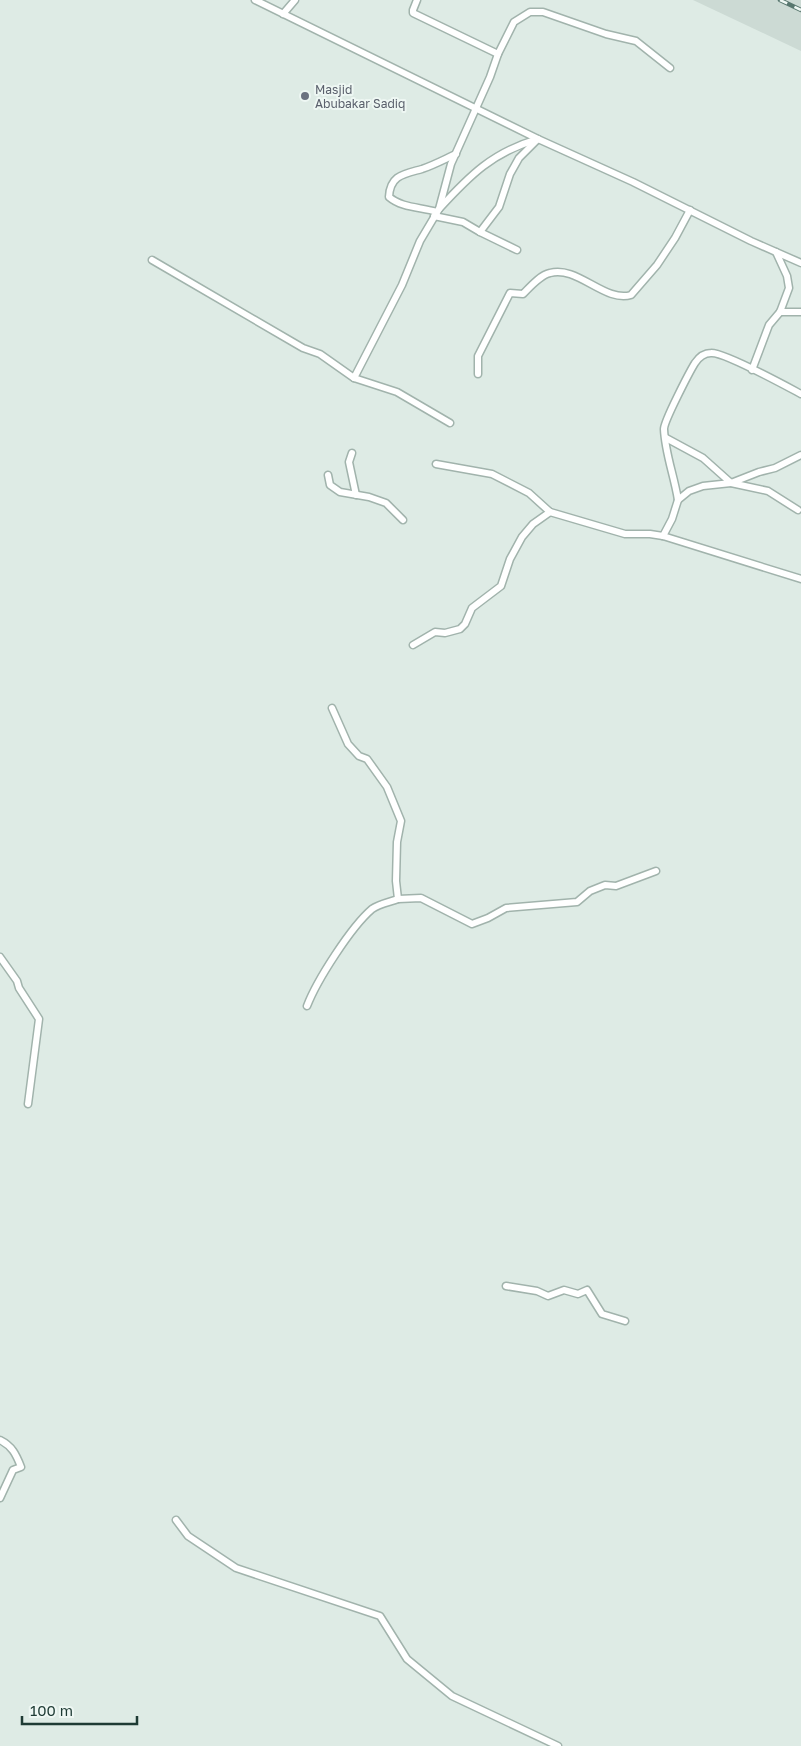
<svg xmlns="http://www.w3.org/2000/svg" width="801" height="1746" font-family="'Golos Text',sans-serif">
<style>
.built{fill:#ccdad4}
.lines{fill:none;stroke-linecap:round;stroke-linejoin:round}
.minor-casing{stroke:#a1b3ac;stroke-width:9}
.minor{stroke:#fff;stroke-width:6}
.rail-casing{stroke:#58776f;stroke-width:4.5}
.rail{stroke:#eef7f3;stroke-width:2.5;stroke-dasharray:8;stroke-linecap:butt}
.worship-dot{fill:#6b7280;stroke:#eef7f3;stroke-width:2}
.labels{text-anchor:middle;dominant-baseline:central;stroke-width:4;stroke-linejoin:round;paint-order:stroke}
.worship-label{font-size:12px;fill:#5b616d;stroke:#eef7f3;text-anchor:start}
</style>
<rect width="100%" height="100%" fill="#deebe5"/>
<polygon class="built" points="693,0 801,0 801,51"/>
<g class="lines">
<g class="minor-casing">
<g id="minor">
<polyline points="255,0 538,139 519,158 510,174 499,207 480,232"/>
<polyline points="417,0 413,10 413,13 498,54"/>
<polyline points="283,14 295,0"/>
<path d="M 439,209 C 470,175 493,152 538,139 L 633,182 L 751,241 L 801,263"/>
<path d="M 437,212 C 420,207 402,208 389,197 C 390,175 404,174 422,169 C 434,165 445,159 456,154"/>
<polyline points="434,216 463,222 480,232 517,250"/>
<polyline points="152,260 303,348 320,354 354,378 397,392 450,423"/>
<polyline points="780,312 801,312"/>
<polyline points="752,370 769,325 780,312 789,288 787,276 776,252"/>
<path d="M 478,374 L 478,356 L 510,293 L 523,294 C 530,287 540,275 550,273 C 577,265 605,303 631,295 L 657,265 L 675,238 L 690,210"/>
<polyline points="354,378 402,285 420,241 439,209 451,164 490,77 498,54 514,22 530,12 543,12 606,34 636,41 670,68"/>
<polyline points="666,438 703,458 731,483 768,491 798,510"/>
<polyline points="352,453 349,462 356,495"/>
<polyline points="436,464 492,474 529,493 550,512 625,534 650,534 663,536 801,579"/>
<polyline points="328,475 330,485 340,492 369,497 386,503 403,520"/>
<path d="M 678,500 C 674,475 665,453 664,429 C 664,421 690,371 695,363 C 699,357 704,353 711,353 C 724,352 786,386 801,394"/>
<polyline points="663,536 672,519 678,500 689,491 703,486 731,483 759,472 775,468 801,455"/>
<polyline points="413,645 435,632 445,633 460,629 465,624 472,608 501,586 510,559 522,537 533,524 550,512"/>
<polyline points="398,899 421,898 472,924 488,918 506,908 577,902 590,891 605,885 616,886 656,871"/>
<polyline points="0,957 17,981 19,988 39,1019 28,1104"/>
<path d="M 307,1006 C 317,980 351,927 372,909 C 379,904 390,902 398,899 L 396,881 L 397,842 L 401,821 L 387,787 L 367,759 L 359,756 L 348,744 L 332,708"/>
<polyline points="506,1286 537,1291 548,1296 564,1290 578,1294 587,1290 602,1314 625,1321"/>
<path d="M 0,1440 C 12,1446 16,1454 21,1467 L 13,1470 L 0,1498"/>
<polyline points="176,1520 188,1536 236,1568 380,1616 407,1659 452,1696 558,1746"/>
</g>
</g>
<use href="#minor" class="minor"/>
<g class="rail-casing">
<polyline id="rail" points="780,0 801,10"/>
</g>
<use href="#rail" class="rail"/>
</g>
<circle class="worship-dot" cx="305" cy="96" r="5"/>
<g class="labels">
<g class="worship-label">
<text x="315" y="89">Masjid<tspan x="315" dy="14">Abubakar Sadiq</tspan></text>
</g>
</g>
<path d="M22 1716v8h115v-8" fill="none" stroke="#1e3b34" stroke-width="2.5"/>
<text x="30" y="1716" font-size="15" fill="#1e3b34" stroke="#eef7f3" stroke-width="4" paint-order="stroke">100 m</text>
</svg>
